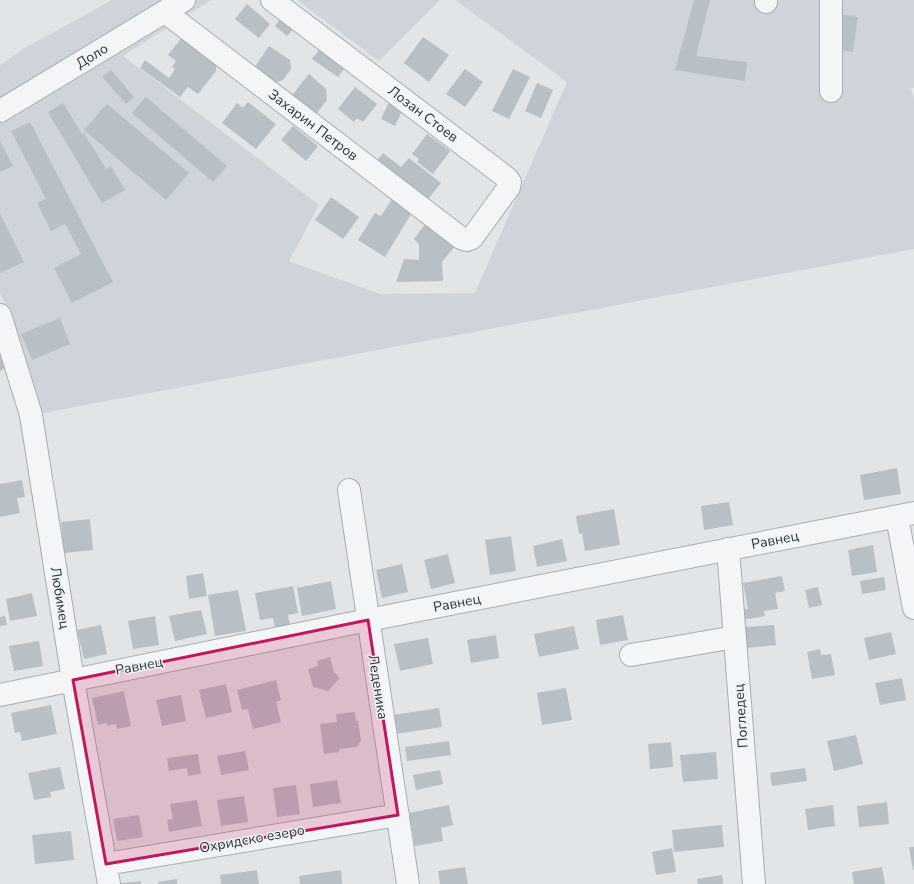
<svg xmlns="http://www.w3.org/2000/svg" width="914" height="884" font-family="'Nunito Sans',sans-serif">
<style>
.built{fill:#cfd4da}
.building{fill:#b8bfc5}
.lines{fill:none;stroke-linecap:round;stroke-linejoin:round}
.minor-casing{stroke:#a6adb2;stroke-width:24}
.minor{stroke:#f3f5f7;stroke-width:22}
.marked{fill:#c2185b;fill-opacity:0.2;stroke:#c2185b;stroke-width:3;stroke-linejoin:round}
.labels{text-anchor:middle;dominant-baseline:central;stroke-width:3;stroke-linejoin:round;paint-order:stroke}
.street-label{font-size:14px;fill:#2a353f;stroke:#f0f3f6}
</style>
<rect width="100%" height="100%" fill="#e1e5e8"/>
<g class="built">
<polygon points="112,0 211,0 123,56 319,205 289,261 380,294 475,293 567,82 455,0 914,0 914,88 910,88 914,98 914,249 43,413 15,325 0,293 0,65 25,48"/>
<polygon points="297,0 440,0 379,61"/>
</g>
<g class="building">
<polygon points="694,0 710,0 696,56 747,62 745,81 675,70"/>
<polygon points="247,4 270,24 259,38 235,19"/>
<polygon points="839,14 858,17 853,52 834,49"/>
<polygon points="281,18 294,28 287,36 275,26"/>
<polygon points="183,36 216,61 216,71 198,94 188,87 180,97 140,68 145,60 169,78 175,69 172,67 176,61 168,55"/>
<polygon points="423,37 449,55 429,82 404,63"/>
<polygon points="269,46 290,60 291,69 283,80 272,84 252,71"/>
<polygon points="321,47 346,66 338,77 312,59"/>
<polygon points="465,69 483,82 465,107 446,94"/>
<polygon points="513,69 530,77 509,119 492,111"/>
<polygon points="111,70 134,97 126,104 102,77"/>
<polygon points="309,74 326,89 327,100 313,118 289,99"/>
<polygon points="537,83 553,90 541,118 525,111"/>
<polygon points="355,87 377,104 363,122 357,118 354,122 338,109"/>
<polygon points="146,97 227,166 213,182 132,113"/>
<polygon points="390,100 404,107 395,126 381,119"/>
<polygon points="248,102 276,124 256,149 222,123 237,103 243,108"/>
<polygon points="63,103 82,134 84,133 106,169 111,166 125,190 102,203 48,112"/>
<polygon points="107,104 189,173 166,200 84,130"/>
<polygon points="30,122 113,282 72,303 54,268 81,254 65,224 51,231 37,203 46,199 11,131"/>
<polygon points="293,126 318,146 306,161 281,140"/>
<polygon points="427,134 450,151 433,174 417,162 419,159 412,154"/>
<polygon points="0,141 13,166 0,172"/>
<polygon points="383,153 401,167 409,158 441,183 425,203 375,163"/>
<polygon points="394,196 414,209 385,257 358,240 375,213 381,216"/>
<polygon points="331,197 359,217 343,239 315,220"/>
<polygon points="0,214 24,262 0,273"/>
<polygon points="426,223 455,246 442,262 443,281 396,282 404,259 419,260 419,244 414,239"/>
<polygon points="60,318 70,344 32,360 21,334"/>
<polygon points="0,351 7,367 0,371"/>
<polygon points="897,468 901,494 864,500 860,475"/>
<polygon points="22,480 25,497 17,498 20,513 0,517 0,484"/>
<polygon points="729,502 733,525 704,530 701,506"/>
<polygon points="614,509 620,545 585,551 582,533 579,534 576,516"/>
<polygon points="90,519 93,550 64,553 61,522"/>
<polygon points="511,536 516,571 490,575 485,540"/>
<polygon points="562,539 567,561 537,567 533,546"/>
<polygon points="873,545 877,572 852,576 848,550"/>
<polygon points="448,554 455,583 431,589 424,560"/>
<polygon points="402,564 408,592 382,598 376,570"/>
<polygon points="203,573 207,596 189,599 186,576"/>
<polygon points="782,576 785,591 775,593 778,609 764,611 765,616 742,620 740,610 748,609 743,583"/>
<polygon points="884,577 886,590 862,594 860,581"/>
<polygon points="331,581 336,609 302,616 297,588"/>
<polygon points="293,586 298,613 288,615 290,626 275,628 273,618 260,620 255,593"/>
<polygon points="818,587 822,605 809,608 805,590"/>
<polygon points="238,590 246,631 215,636 208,595"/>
<polygon points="32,593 37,616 10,621 6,599"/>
<polygon points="201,610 207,634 175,641 169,616"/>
<polygon points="623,615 628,640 600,645 596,620"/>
<polygon points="5,616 7,625 0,626 0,617"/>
<polygon points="155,616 159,645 133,649 128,621"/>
<polygon points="101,625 107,654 84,659 77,630"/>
<polygon points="774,625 776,645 747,648 745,627"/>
<polygon points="574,626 579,649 539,657 534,634"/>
<polygon points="891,632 896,654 869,660 864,638"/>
<polygon points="496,635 499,658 471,663 467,640"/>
<polygon points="428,638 433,664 400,671 394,644"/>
<polygon points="39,641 43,666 14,671 9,646"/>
<polygon points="820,649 821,655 831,654 835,675 812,679 807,652"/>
<polygon points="330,657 334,672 340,678 328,691 313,687 308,669 318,666 317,661"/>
<polygon points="902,678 906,700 880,705 875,683"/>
<polygon points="276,680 281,700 276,702 281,722 253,729 248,709 242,710 237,690"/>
<polygon points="226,684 232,712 206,718 199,690"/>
<polygon points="566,688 572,720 542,725 537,693"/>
<polygon points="124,691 131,726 117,729 116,724 107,726 107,723 98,725 92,698"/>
<polygon points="181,695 186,721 162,726 156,700"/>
<polygon points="51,705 57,734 22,741 20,732 15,733 11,713"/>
<polygon points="439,708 442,727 396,734 393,715"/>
<polygon points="355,712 356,721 358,721 361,741 357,747 339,749 339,752 324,754 320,724 337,722 336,714"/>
<polygon points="856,735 863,764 834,771 827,741"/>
<polygon points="449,741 451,755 407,761 405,747"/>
<polygon points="671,742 673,767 650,769 648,744"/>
<polygon points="245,751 249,770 221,775 217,756"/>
<polygon points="716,752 718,779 683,782 680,755"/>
<polygon points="198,754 201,774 188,776 187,768 169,771 167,758"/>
<polygon points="60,767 65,789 50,792 51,797 34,800 28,773"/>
<polygon points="805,768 807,781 772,786 770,773"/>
<polygon points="440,770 443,784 416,790 413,775"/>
<polygon points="337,780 341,803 313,807 310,784"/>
<polygon points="296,785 300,814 277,817 273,788"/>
<polygon points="244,796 248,822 221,826 217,800"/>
<polygon points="197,800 202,826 169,832 167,820 173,819 170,804"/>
<polygon points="887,802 889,824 859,827 857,806"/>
<polygon points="449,805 453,825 441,828 443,841 415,846 409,813"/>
<polygon points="833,805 835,826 808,830 805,809"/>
<polygon points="139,815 143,837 117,841 113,819"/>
<polygon points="722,825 724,847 674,852 672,830"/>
<polygon points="71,831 74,860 35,864 32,835"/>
<polygon points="909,847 914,847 914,870 913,870"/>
<polygon points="672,848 676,872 656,875 652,852"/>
<polygon points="465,867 468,884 440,884 438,871"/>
<polygon points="882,867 885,884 854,884 852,872"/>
<polygon points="257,870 259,884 221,884 220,875"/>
<polygon points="341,870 342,884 300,884 299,876"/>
<polygon points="722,875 723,884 698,884 697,879"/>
<polygon points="177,879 177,884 158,884 158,882"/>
<polygon points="141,881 141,884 121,884 121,883"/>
</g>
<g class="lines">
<g class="minor-casing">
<g id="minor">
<polyline points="766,2 766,0"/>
<polyline points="165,12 461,238 467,240 472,238 509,187 510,182 507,178 272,0"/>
<polyline points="831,91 831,0"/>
<polyline points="0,111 184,0"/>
<polyline points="0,315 31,415 73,680 109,884"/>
<polyline points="349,490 408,884"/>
<polyline points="897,517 914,608"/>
<polyline points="728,549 754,884"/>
<polyline points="631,655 735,637"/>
<polyline points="0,695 368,620 914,513"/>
<polyline points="106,864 398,815"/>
</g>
</g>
<use href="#minor" class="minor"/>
</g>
<path class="marked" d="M 368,620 L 398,815 L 106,864 L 73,680 Z"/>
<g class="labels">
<g class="street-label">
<text transform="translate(92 56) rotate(-31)">Доло</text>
<text transform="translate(423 114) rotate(37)">Лозан Стоев</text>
<text transform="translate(313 125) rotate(37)">Захарин Петров</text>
<text transform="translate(775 540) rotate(-11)">Равнец</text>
<text transform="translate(60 598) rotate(81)">Любимец</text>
<text transform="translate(457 603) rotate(-11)">Равнец</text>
<text transform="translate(139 666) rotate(-11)">Равнец</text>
<text transform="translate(378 687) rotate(81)">Леденика</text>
<text transform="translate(741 716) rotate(-94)">Погледец</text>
<text transform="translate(252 839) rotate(-10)">Охридско езеро</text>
</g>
</g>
</svg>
